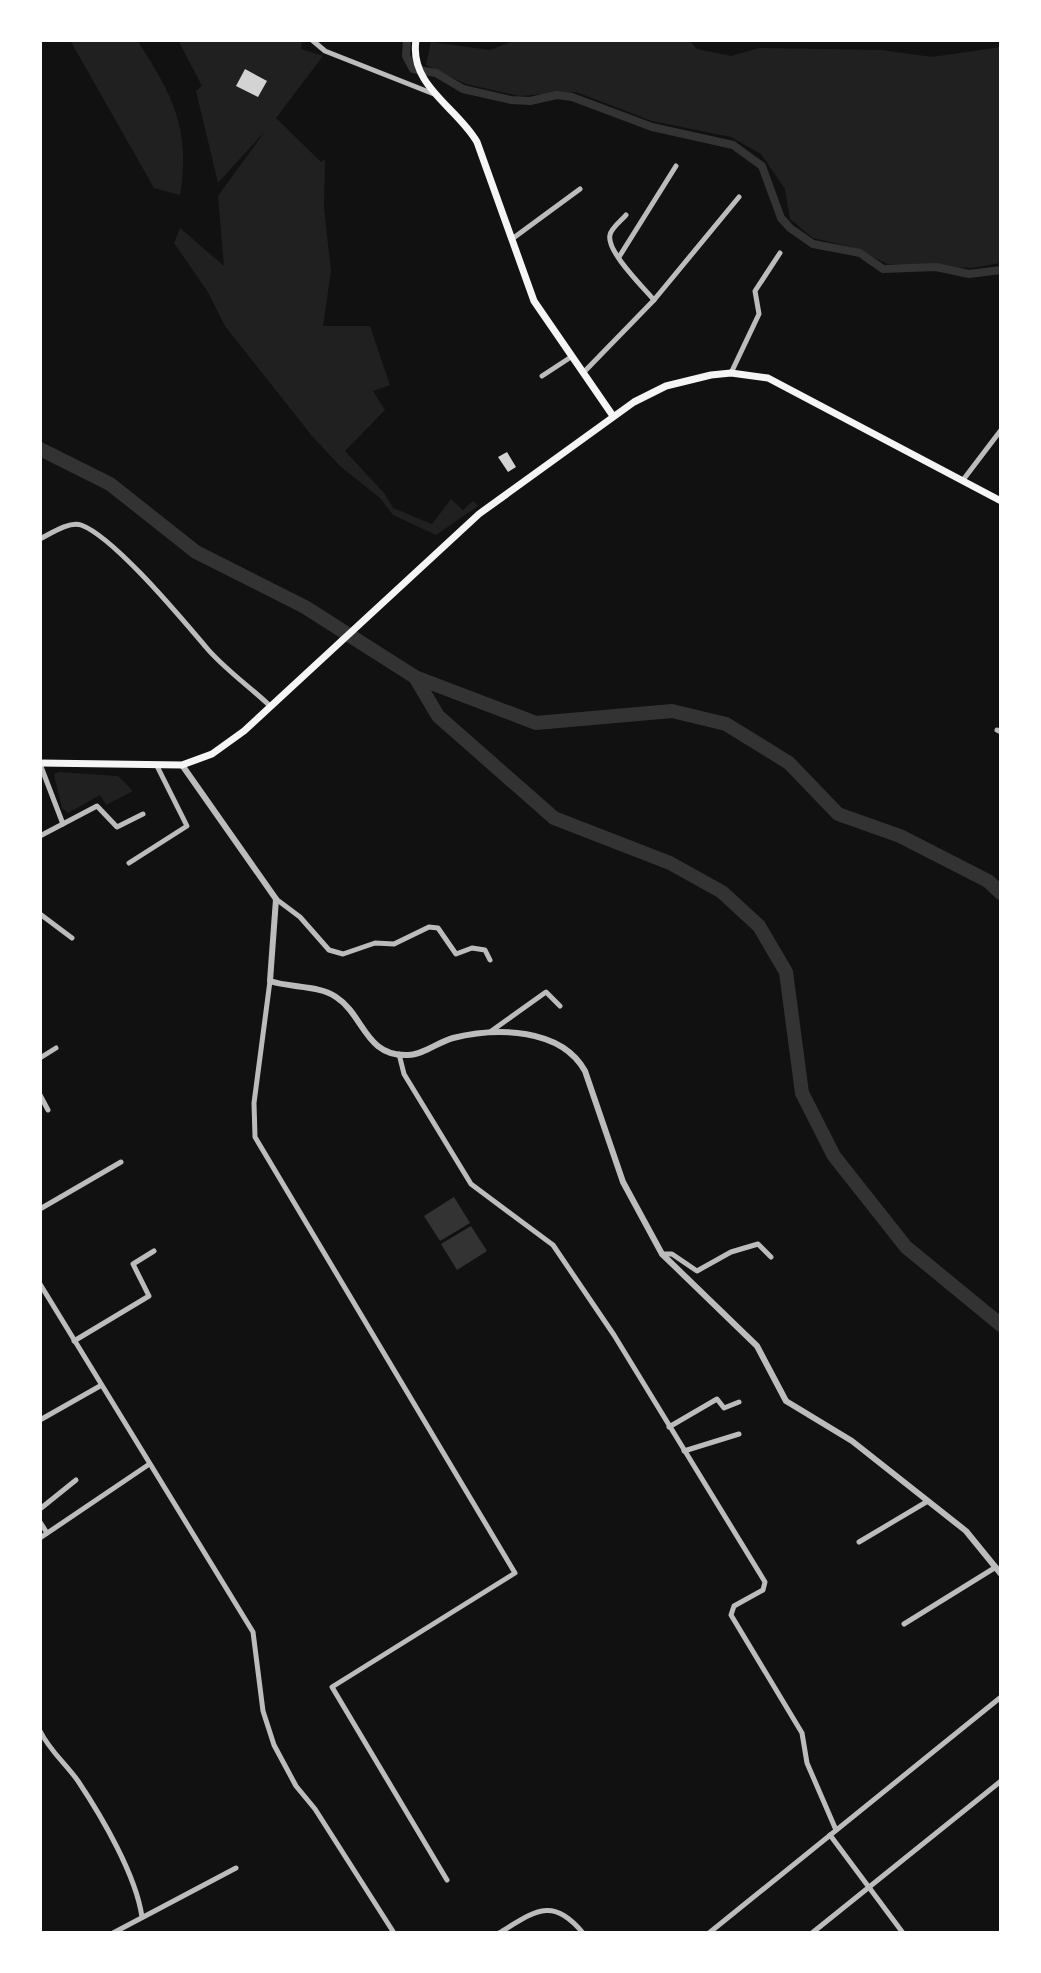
<svg xmlns="http://www.w3.org/2000/svg" width="1041" height="1973" font-family="'Golos Text',sans-serif">
<style>
.green{fill:#202020}
.water{fill:#333}
.lines{fill:none;stroke-linecap:round;stroke-linejoin:round}
.canal{stroke:#333;stroke-width:8}
.river{stroke:#333;stroke-width:14}
.building{fill:#d3d3d3}
.minor{stroke:#bcbcbc;stroke-width:5}
.tertiary{stroke:#bcbcbc;stroke-width:6}
.secondary{stroke:#f5f5f5;stroke-width:7}
</style>
<rect width="100%" height="100%" fill="#111"/>
<g class="green">
<path d="M 70,40 L 137,40 C 172,94 191,129 180,195 L 154,188 Z"/>
<polygon points="178,40 302,40 301,49 323,56 276,118 321,162 325,159 324,208 331,271 323,326 370,326 390,385 373,391 385,410 345,451 385,494 393,508 432,524 451,499 463,510 473,501 478,506 436,535 393,515 380,498 341,467 312,436 225,326 208,292 174,243 180,228 224,266 218,196 266,130 218,183 196,91 202,86"/>
<polygon points="516,40 689,40 697,49 731,56 759,48 881,50 932,57 1001,47 1001,263 971,268 888,264 851,247 813,238 790,219 785,189 761,154 731,137 652,121 576,92 519,96 466,84 426,65 431,42 490,50"/>
<polygon points="59,772 118,776 133,791 106,805 100,795 68,813 62,808 55,779 54,774"/>
</g>
<g class="water">
<polygon points="454,1197 470,1223 440,1241 424,1216"/>
<polygon points="471,1226 487,1251 457,1270 441,1244"/>
</g>
<g class="lines">
<polyline class="canal" points="407,40 406,56 413,69 436,73 463,89 511,100 530,101 557,95 572,97 652,127 733,145 762,166 781,218 790,228 813,244 860,253 883,269 936,267 969,274 1001,270"/>
<g class="river">
<polyline points="40,449 110,484 196,552 305,607 415,677 536,723 672,711 726,724 789,763 838,814 900,836 988,881 1001,893"/>
<polyline points="415,677 438,716 554,818 670,863 722,892 759,926 786,972 802,1093 834,1156 906,1247 1001,1325"/>
</g>
</g>
<g class="building">
<polygon points="245,69 267,81 258,97 236,86"/>
<polygon points="507,452 516,467 508,472 498,457"/>
</g>
<g class="lines">
<g class="minor">
<polyline points="312,40 325,51 434,94"/>
<path d="M 626,215 C 622,220 611,228 610,235 C 606,251 644,288 654,300"/>
<polyline points="512,239 580,189"/>
<polyline points="619,257 676,166"/>
<polyline points="583,373 654,300 739,197"/>
<polyline points="731,373 759,314 755,291 780,253"/>
<polyline points="542,376 571,357"/>
<polyline points="963,480 1001,430"/>
<path d="M 40,539 C 50,534 69,521 81,525 C 114,537 181,618 205,646 C 223,668 249,686 269,705"/>
<polyline points="997,730 1001,732"/>
<polyline points="40,764 63,824"/>
<polyline points="40,836 97,806 117,827 143,814"/>
<polyline points="129,863 187,826 157,766"/>
<polyline points="276,899 300,917 329,950 343,954 375,943 394,944 429,927 438,928 456,954 472,948 485,950 490,960"/>
<polyline points="40,914 72,938"/>
<polyline points="270,981 254,1103 255,1137 515,1573 332,1687 447,1880"/>
<polyline points="490,1032 546,992 560,1006"/>
<polyline points="399,1054 404,1074 471,1184 553,1245 614,1335 765,1582 763,1590 734,1606 731,1615 802,1733 807,1763 836,1830"/>
<polyline points="40,1058 56,1048"/>
<polyline points="40,1095 48,1110"/>
<polyline points="40,1209 121,1162"/>
<polyline points="662,1254 672,1254 697,1271 731,1252 758,1244 771,1257"/>
<polyline points="40,1284 253,1632 263,1711 274,1745 296,1786 315,1809 394,1933"/>
<polyline points="74,1341 149,1296 133,1264 154,1251"/>
<polyline points="40,1420 100,1386"/>
<polyline points="669,1427 717,1399 724,1408 739,1402"/>
<polyline points="684,1451 739,1434"/>
<polyline points="40,1509 76,1480"/>
<polyline points="40,1522 47,1533"/>
<polyline points="40,1538 148,1465"/>
<polyline points="859,1542 928,1501"/>
<polyline points="904,1624 996,1567"/>
<path d="M 40,1731 C 50,1751 65,1763 78,1781 C 102,1817 136,1875 142,1917"/>
<polyline points="830,1835 903,1933"/>
<polyline points="113,1933 236,1868"/>
<path d="M 499,1933 C 534,1912 552,1895 583,1933"/>
<polyline points="709,1933 1001,1697"/>
<polyline points="812,1933 1001,1781"/>
</g>
<path class="tertiary" d="M 182,765 L 276,899 L 270,981 C 290,988 319,985 336,997 C 364,1015 365,1057 408,1055 C 423,1055 438,1042 453,1038 C 497,1027 561,1028 585,1071 L 623,1182 L 662,1254 L 757,1346 L 786,1401 L 852,1441 L 966,1531 L 1001,1574"/>
<g class="secondary">
<path d="M 416,40 C 409,86 457,107 477,142 L 534,301 L 613,416"/>
<polyline points="40,763 182,765 212,754 244,731 479,514 634,402 666,386 711,375 731,373 768,378 1001,501"/>
</g>
</g>
<rect width="1041" height="1973" fill="none" stroke="#ffffff" stroke-width="84"/>
</svg>
